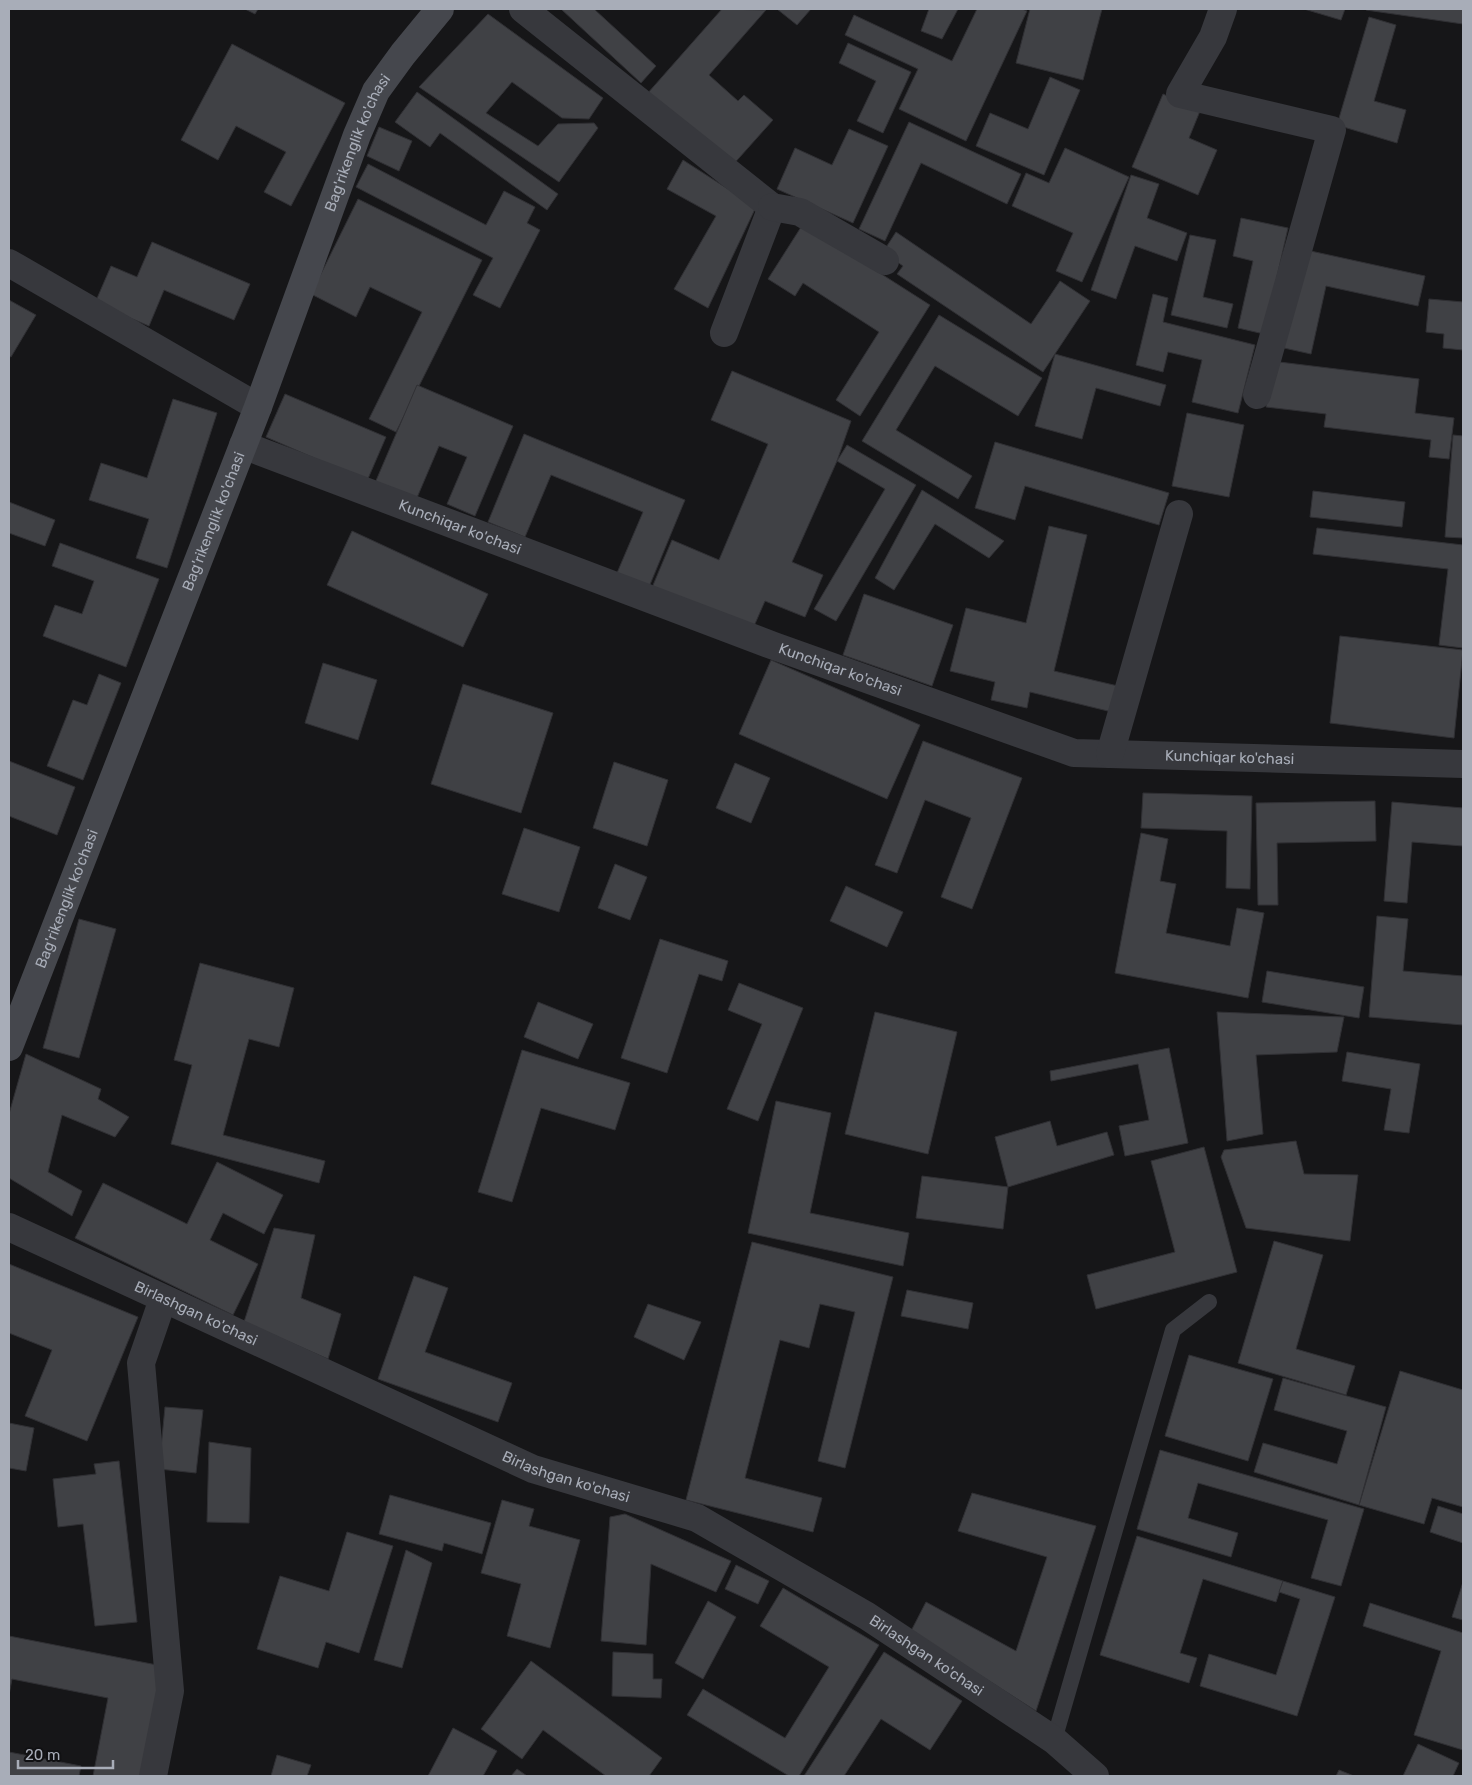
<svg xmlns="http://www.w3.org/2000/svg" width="1472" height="1785" font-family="Rubik,sans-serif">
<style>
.building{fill:#404145;stroke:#303034}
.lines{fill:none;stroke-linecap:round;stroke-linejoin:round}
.lane{stroke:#37383d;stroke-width:16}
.street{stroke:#37383d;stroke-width:28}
.secondary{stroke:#45474d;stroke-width:28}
.labels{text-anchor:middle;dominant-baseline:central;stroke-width:5;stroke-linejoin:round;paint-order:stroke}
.street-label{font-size:15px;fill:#a8adb8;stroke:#111113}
</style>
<rect width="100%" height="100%" fill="#161618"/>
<g class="building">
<polygon points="245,9 258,9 255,14"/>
<polygon points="561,9 594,9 656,66 641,83"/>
<polygon points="722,9 766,10 709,75 738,101 744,95 773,120 731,167 647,94"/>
<polygon points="777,9 811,9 797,25"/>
<polygon points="929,9 958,9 942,39 921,31"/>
<polygon points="977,9 1022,9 1027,11 966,141 899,109 918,69 845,35 854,15 952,61"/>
<polygon points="1030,9 1102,9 1083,80 1016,63"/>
<polygon points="1304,9 1345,9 1341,20"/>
<polygon points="1366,9 1463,9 1463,24 1366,10"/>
<polygon points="488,14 603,98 589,119 562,118 512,82 486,113 538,146 558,124 594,123 598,128 559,182 419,87"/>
<polygon points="1369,17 1396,25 1374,101 1406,110 1397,143 1337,125"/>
<polygon points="848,43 911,72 883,133 857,121 876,81 839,63"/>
<polygon points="232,44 345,103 291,206 264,192 286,152 236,126 218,160 181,140"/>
<polygon points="1050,77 1080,90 1044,175 976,146 990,113 1028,129"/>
<polygon points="417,92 558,194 547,210 440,133 430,147 395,122"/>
<polygon points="1163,94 1200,111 1189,138 1217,150 1198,195 1132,167"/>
<polygon points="909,122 1021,174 1007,204 921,163 885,241 859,229"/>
<polygon points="379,127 412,141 399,171 367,156"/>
<polygon points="849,129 888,146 853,223 777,189 795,148 832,165"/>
<polygon points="1065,148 1129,177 1082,282 1056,271 1073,233 1012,206 1026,173 1049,183"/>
<polygon points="683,160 756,207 708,308 674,289 716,216 667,189"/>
<polygon points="368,164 486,225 504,191 535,207 527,223 540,230 500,308 473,295 493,258 356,187"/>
<polygon points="1131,175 1159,184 1147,218 1187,233 1177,261 1135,246 1116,299 1091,290"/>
<polygon points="358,199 482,260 396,432 369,419 422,312 370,287 356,317 311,294"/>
<polygon points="1241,218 1288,228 1264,334 1238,328 1253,261 1233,256"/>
<polygon points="803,224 930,305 860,416 836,400 879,332 803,283 795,296 768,279"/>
<polygon points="896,232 1031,324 1060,281 1090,301 1043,372 897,274 903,266 883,252"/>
<polygon points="1190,235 1216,240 1203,297 1233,304 1227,328 1171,315"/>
<polygon points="152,242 250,284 234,320 164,290 149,326 95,303 111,266 137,277"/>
<polygon points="1297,248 1425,276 1418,306 1326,286 1311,354 1275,346"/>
<polygon points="1153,294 1168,298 1163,322 1255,345 1238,413 1192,402 1202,360 1168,352 1163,372 1136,365"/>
<polygon points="1429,299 1463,302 1463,350 1443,348 1444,334 1426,332"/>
<polygon points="9,300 36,315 11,357 9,356"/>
<polygon points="939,315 1042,378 1018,416 935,366 896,430 972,476 958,499 862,441"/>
<polygon points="1055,354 1166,385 1160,406 1096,388 1082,439 1035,426"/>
<polygon points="1271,361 1419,379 1415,413 1454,418 1449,459 1429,457 1431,440 1324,427 1326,414 1266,407"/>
<polygon points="732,371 851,421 837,461 792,562 823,575 805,617 765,601 751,633 651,590 672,540 719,560 768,444 711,420"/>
<polygon points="417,385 513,426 475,516 447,504 467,457 439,446 416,500 375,483"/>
<polygon points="285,394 386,437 367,481 266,437"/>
<polygon points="173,399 217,413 167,568 136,558 149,519 89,500 101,463 147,478"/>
<polygon points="1187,413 1244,425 1229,497 1172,486"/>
<polygon points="524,434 685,500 649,587 617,573 643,512 551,475 525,537 488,522"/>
<polygon points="1453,435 1463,436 1463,538 1445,537"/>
<polygon points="995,442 1169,493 1159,525 1025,486 1015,520 975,508"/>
<polygon points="847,445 916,485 836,621 814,609 885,489 837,461"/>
<polygon points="922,490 1004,541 989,558 935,524 894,590 875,578"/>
<polygon points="1313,491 1405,502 1402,527 1310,517"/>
<polygon points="9,502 55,520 45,546 9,533"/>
<polygon points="1049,526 1087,535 1054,671 1118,686 1112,712 1030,692 1027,708 991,700 995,682 950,671 966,608 1026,623"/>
<polygon points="1317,528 1463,545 1463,648 1439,645 1448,569 1313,554"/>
<polygon points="352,531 488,594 463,647 327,585"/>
<polygon points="60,543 159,579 126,667 43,636 55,605 82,614 94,581 52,566"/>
<polygon points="864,594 953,625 932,686 843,655"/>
<polygon points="1340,636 1463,650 1454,738 1330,723"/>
<polygon points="771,660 920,725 887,799 739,734"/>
<polygon points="323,663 377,680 358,740 305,723"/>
<polygon points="99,674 121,683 83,780 47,766 73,700 87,705"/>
<polygon points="463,684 553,713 521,813 431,784"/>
<polygon points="923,741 1022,778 972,909 941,897 971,818 925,800 897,873 875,865"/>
<polygon points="9,761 75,787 57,835 9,816"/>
<polygon points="614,762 668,780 647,846 593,828"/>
<polygon points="735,763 770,778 751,823 716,808"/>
<polygon points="1143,793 1252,796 1250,889 1226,888 1227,831 1141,828"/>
<polygon points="1375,801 1376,841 1277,843 1278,905 1258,905 1256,803"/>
<polygon points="1392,802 1463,808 1463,846 1412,842 1407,903 1384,901"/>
<polygon points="524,828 580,847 559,912 502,894"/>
<polygon points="1141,833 1168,839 1160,881 1176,884 1166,933 1230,946 1237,908 1264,913 1248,998 1115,973"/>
<polygon points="615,864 647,877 630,920 598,908"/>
<polygon points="846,886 903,912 887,947 830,921"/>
<polygon points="1377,916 1408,919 1403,971 1463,976 1463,1025 1369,1017"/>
<polygon points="79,919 116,929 79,1058 43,1048"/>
<polygon points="660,939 728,961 722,981 699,974 667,1073 621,1058"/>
<polygon points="200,963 294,988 279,1047 249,1039 223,1135 325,1161 319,1183 171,1144 192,1065 174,1060"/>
<polygon points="1267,971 1364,987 1359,1018 1262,1002"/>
<polygon points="739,983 803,1008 758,1121 727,1109 762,1024 728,1010"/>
<polygon points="538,1002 593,1024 578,1059 524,1037"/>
<polygon points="875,1012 957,1032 928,1154 845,1134"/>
<polygon points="1217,1012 1344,1017 1337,1052 1256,1055 1263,1134 1227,1141"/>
<polygon points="1169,1048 1188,1143 1125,1156 1119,1126 1149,1120 1138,1064 1051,1081 1050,1071"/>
<polygon points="522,1050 630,1083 615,1130 541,1108 512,1202 478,1192"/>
<polygon points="1347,1052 1420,1064 1409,1133 1384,1130 1391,1089 1342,1081"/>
<polygon points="26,1054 101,1089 98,1099 129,1117 115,1137 62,1115 48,1172 82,1191 72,1216 9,1178 9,1114"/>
<polygon points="776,1101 831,1113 810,1213 909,1233 903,1266 748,1233"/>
<polygon points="1050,1121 1057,1146 1107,1132 1114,1155 1008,1187 995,1137"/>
<polygon points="1296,1141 1304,1174 1358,1175 1350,1241 1246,1228 1221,1157 1224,1150"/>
<polygon points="1204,1147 1237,1272 1096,1309 1087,1275 1175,1252 1151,1161"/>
<polygon points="217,1162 283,1195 264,1234 223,1213 210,1240 258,1264 233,1315 75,1238 103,1183 187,1224"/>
<polygon points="922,1176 1008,1187 1003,1229 916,1218"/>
<polygon points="274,1228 315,1235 301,1298 341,1314 328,1359 244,1322"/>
<polygon points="1274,1241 1323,1255 1296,1349 1355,1366 1346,1395 1238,1363"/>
<polygon points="752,1242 893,1277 845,1468 818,1461 855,1312 820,1304 809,1348 780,1340 745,1478 822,1498 813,1532 686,1500"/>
<polygon points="9,1264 138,1317 87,1441 25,1416 52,1350 9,1333"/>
<polygon points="414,1276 448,1288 425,1352 512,1383 498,1422 378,1379"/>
<polygon points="907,1290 973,1303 968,1329 901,1316"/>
<polygon points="648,1304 701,1322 684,1360 634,1337"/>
<polygon points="1189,1355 1273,1379 1248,1461 1165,1436"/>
<polygon points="1400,1371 1463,1390 1463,1507 1432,1498 1424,1524 1359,1505"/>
<polygon points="1283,1378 1386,1407 1359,1505 1254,1472 1263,1443 1337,1464 1347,1431 1274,1410"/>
<polygon points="165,1407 203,1410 196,1473 159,1469"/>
<polygon points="9,1423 34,1428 26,1471 9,1468"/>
<polygon points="209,1442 251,1448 249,1523 207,1522"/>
<polygon points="1160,1450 1364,1509 1341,1586 1311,1578 1328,1520 1198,1483 1188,1518 1238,1533 1231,1557 1137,1529"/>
<polygon points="119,1461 137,1622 95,1626 83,1524 58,1527 53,1479 96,1474 94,1464"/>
<polygon points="972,1493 1096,1526 1036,1711 911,1631 926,1602 1016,1651 1047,1557 958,1531"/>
<polygon points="390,1495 491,1523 482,1554 444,1543 442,1551 379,1534"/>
<polygon points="502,1500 534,1509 529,1526 580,1540 550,1648 507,1636 521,1584 481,1573"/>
<polygon points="1438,1506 1463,1514 1463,1543 1430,1532"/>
<polygon points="625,1514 731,1561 716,1592 651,1564 646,1645 601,1641 610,1517"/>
<polygon points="347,1532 393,1546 359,1653 326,1642 318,1668 257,1649 280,1576 329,1591"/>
<polygon points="1137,1536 1283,1581 1276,1602 1203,1579 1180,1653 1197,1658 1189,1683 1100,1655"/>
<polygon points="406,1550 432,1563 402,1668 374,1660"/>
<polygon points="736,1565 769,1581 758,1604 725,1589"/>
<polygon points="1283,1581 1335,1597 1297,1716 1200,1686 1209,1654 1276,1675 1300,1599 1279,1592"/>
<polygon points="1463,1582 1463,1620 1452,1617"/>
<polygon points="783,1588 879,1645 799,1776 789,1776 687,1715 703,1689 785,1738 829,1667 760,1626"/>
<polygon points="708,1601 736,1617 703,1679 675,1663"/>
<polygon points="1370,1603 1463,1633 1463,1750 1414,1735 1441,1651 1363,1626"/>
<polygon points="9,1636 162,1666 141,1776 93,1776 108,1698 12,1679 9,1695"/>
<polygon points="613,1652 653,1654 653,1679 662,1679 661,1698 612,1696"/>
<polygon points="884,1652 962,1701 930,1750 881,1719 844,1776 804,1776"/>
<polygon points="531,1661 662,1758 649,1776 606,1776 543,1730 522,1759 481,1729"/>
<polygon points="453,1728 497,1751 483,1776 428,1776"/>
<polygon points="1418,1744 1459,1763 1453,1776 1403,1776"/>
<polygon points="9,1752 81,1766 79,1776 9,1776"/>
<polygon points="277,1755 311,1765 307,1776 271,1776"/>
<polygon points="517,1769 527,1776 511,1776"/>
<polygon points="1339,1770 1354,1776 1336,1776"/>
</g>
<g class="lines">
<polyline class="lane" points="1054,1740 1173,1330 1209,1302"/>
<g class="street">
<polyline points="523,9 772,207 724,333"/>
<polyline points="1223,9 1213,37 1180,94 1332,130 1257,395"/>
<polyline points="772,207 800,212 885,261"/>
<polyline points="9,263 258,407"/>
<path id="s1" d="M 243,445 L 774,646 L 1074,753 L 1463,764"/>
<polyline points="1110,754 1179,514"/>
<path id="s2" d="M 9,1227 L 533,1469 L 697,1518 L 867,1616 L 1054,1740 L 1095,1776"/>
<polyline points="153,1776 170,1691 141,1363 163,1299"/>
</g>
<path class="secondary" id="s3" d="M 9,1047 L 258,407 L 357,135 L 376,91 L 403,54 L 440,9"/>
</g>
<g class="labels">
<g class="street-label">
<text stroke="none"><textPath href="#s3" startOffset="969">Bag'rikenglik ko'chasi</textPath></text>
<text stroke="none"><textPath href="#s3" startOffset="564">Bag'rikenglik ko'chasi</textPath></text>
<text stroke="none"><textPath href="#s1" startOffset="232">Kunchiqar ko'chasi</textPath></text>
<text stroke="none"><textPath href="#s1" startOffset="638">Kunchiqar ko'chasi</textPath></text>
<text stroke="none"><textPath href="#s1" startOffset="1042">Kunchiqar ko'chasi</textPath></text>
<text stroke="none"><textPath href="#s3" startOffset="159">Bag'rikenglik ko'chasi</textPath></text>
<text stroke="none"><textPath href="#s2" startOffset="206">Birlashgan ko'chasi</textPath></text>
<text stroke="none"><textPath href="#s2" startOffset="611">Birlashgan ko'chasi</textPath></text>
<text stroke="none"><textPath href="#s2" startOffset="1016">Birlashgan ko'chasi</textPath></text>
</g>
</g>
<rect width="1472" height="1785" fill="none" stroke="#a8adb8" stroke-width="20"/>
<path d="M18 1760v8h95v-8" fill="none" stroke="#a8adb8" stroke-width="2.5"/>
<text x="25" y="1760" font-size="15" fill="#a8adb8" stroke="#111113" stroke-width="4" paint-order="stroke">20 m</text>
</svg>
